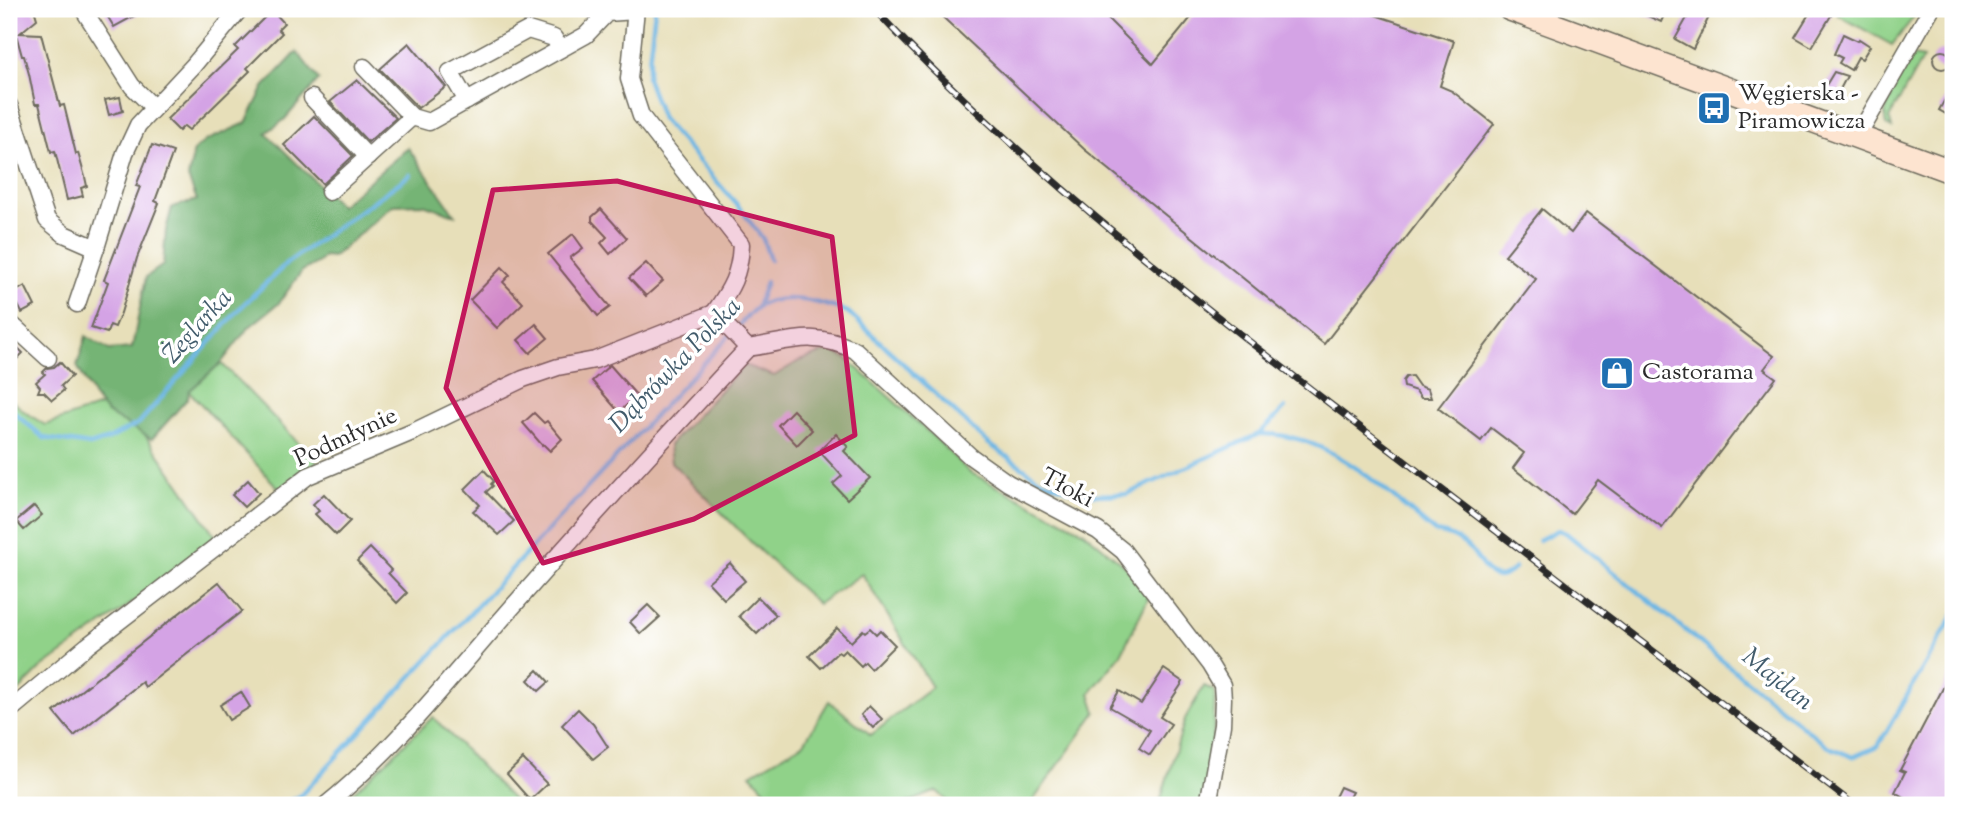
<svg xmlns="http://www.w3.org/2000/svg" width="1962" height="814" font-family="'Sorts Mill Goudy',serif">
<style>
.green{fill:#90d289;stroke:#5e7e5a;stroke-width:2}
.forest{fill:#74b475;stroke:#507050;stroke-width:2}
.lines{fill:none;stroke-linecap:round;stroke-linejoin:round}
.stream{stroke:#6cb6e4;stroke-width:4.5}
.building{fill:#d4a3e5}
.minor-casing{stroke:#6d6a5d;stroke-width:19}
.secondary-casing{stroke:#6d6a5d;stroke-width:26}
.minor{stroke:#fff;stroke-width:16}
.secondary{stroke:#fde4d0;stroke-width:23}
.rail-casing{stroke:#2b2b2b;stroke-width:7}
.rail{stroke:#fff;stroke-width:4.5;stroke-dasharray:13;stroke-linecap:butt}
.marked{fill:#c2185b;fill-opacity:0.2;stroke:#c2185b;stroke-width:5;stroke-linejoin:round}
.labels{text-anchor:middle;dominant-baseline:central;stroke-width:7;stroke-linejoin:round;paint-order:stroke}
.poi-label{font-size:24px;fill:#2b2b2b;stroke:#fff;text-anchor:start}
.street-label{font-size:24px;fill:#2b2b2b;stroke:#fff}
.water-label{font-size:26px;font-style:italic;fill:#425c6c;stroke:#fff}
</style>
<rect width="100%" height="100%" fill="#fff"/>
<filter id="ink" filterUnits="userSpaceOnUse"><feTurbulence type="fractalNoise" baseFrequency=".0143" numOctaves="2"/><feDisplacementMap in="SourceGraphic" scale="14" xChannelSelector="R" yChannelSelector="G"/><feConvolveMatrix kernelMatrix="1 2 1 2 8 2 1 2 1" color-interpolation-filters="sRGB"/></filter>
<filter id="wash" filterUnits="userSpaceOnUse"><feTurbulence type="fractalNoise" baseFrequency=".00686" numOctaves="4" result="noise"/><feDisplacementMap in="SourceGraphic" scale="28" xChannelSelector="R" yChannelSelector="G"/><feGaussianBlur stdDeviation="1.57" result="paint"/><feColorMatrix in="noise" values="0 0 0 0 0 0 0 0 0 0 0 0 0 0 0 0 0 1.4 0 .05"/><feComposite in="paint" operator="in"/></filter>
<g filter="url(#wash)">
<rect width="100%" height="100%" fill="#e7dfb9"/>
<g class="green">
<polygon points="1841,9 1920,9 1892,45 1838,15"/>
<path d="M 1913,56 L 1923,58 L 1889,118 L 1892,128 L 1886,125 C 1883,114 1886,108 1891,98 L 1888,96 Z"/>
<polygon points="830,350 846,358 936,439 969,472 1083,531 1126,567 1150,595 1120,656 1090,693 1096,712 1030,805 951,805 937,791 902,805 779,805 751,774 804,743 829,701 871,735 932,687 862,574 818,604 760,551 671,462 669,445 744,365 774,376 799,361"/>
<polygon points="221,363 320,465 279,489 189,391"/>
<polygon points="9,398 25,412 45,425 100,406 129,412 219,541 40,669 9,701"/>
<polygon points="1204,686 1215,691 1212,765 1202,805 1159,805 1185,719"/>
<polygon points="433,717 518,805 340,805"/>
</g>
<polygon class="forest" points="297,52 319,80 284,120 266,133 340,206 408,148 455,215 423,204 393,205 333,257 324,256 319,262 302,271 278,304 248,328 221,363 189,391 188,398 152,439 107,413 94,397 77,366 86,336 109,350 132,348 146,277 163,265 166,230 172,207 197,200 188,178 194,150 205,141 246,123 264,87"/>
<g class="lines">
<g class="stream">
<polyline points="655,9 647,78 662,119 739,207 763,239 770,260"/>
<polyline points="757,307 766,282"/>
<path d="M 735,330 C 742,323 748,315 755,309 C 778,290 823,303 848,312 L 989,444 L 1041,480 L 1070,490 L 1095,495 L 1127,494 L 1259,434 L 1285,408"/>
<polyline points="9,408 44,438 90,445 109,439 139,423 241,307 287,263 410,175"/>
<path d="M 1259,434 C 1330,432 1384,491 1435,532 C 1449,534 1458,538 1469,548 C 1483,562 1490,592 1515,568"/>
<polyline points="1539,540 1558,530 1566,533 1827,746 1853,757 1878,746 1953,616"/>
<polyline points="281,805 300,796 729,336"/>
</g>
</g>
<g id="blocks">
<g class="building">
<polygon points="9,9 34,9 37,19 20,33 41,34 60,106 64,105 76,154 78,153 85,177 87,186 81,188 83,196 67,200 55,151 51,152 39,104 35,104 29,74 24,56 22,56"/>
<polygon points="103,9 147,9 114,27"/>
<polygon points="934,9 1098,9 1153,64 1198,9 1357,9 1454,41 1440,86 1452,91 1494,124 1324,344 1084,149"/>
<polygon points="1632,9 1667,9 1661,22"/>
<polygon points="1692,9 1713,9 1693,49 1675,39"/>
<polygon points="1812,9 1835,9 1812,47 1795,37"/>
<polygon points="272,10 284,23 278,29 282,33 247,68 250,71 207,113 189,130 184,126 179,131 167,119 238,50 235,47"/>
<polygon points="1843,34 1858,41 1859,39 1870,46 1862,59 1858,57 1851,70 1839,63 1842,58 1834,54"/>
<polygon points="409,43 446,87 418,108 380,69"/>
<circle cx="1942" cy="60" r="9"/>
<polygon points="1834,72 1847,76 1836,97 1823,90"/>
<polygon points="357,80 396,118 368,142 330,102"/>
<polygon points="1953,85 1953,118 1939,110"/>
<polygon points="120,97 123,111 109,115 105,100"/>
<polygon points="314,116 353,156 323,184 284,145"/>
<polygon points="152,145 173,152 155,201 159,203 137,258 121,313 115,327 110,325 107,333 91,328 108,282 104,280 140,187 136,186"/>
<polygon points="601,209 627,238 610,254 601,243 607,237 592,221 592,217"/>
<polygon points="1542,209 1571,233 1586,213 1774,356 1764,369 1776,378 1662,528 1598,480 1572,514 1513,468 1524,453 1491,428 1481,441 1438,408 1536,279 1505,255"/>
<polygon points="573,234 583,248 570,258 610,307 598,316 548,254"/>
<polygon points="646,263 663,281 646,296 629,278"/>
<polygon points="502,267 510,275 503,282 523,303 497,328 470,300"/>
<polygon points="25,286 35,306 22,313 12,293"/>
<polygon points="536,324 548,338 530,353 518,340"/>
<polygon points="9,339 23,353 9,367"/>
<polygon points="60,362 72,376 61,386 64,390 52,400 44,392 38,392 40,387 36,382 45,374 43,372 47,368 54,367"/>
<polygon points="610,365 637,396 619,412 592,381"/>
<polygon points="1412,376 1419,386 1428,389 1431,398 1421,398 1416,391 1404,387 1403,381 1406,377"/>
<polygon points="793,410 812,430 797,445 778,425"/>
<polygon points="534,413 544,423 547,421 562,439 550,451 543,444 542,445 523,423"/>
<polygon points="836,434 848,447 844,451 870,478 847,499 833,484 842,476 819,451"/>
<polygon points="484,470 494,481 491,484 493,486 486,492 514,521 499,535 473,511 480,505 465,489"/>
<polygon points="248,480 259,493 244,507 232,495"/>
<polygon points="324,494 350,521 336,535 315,514 319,511 313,504"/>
<polygon points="34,506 42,515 24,530 16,521"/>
<polygon points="370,548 391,570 388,573 407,593 397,603 357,561"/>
<polygon points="730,563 745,581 724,599 708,582"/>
<polygon points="219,582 242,611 145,687 142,682 74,736 54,712"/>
<polygon points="758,597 776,615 757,634 739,616"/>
<polygon points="648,605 660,617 641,634 630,622"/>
<polygon points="837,628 851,642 863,630 865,632 870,628 876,634 880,630 895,645 871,669 865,662 861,666 845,650 841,654 838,652 821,668 809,656"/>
<polygon points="1164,669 1183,682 1160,717 1171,724 1150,755 1139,748 1150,730 1110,707 1119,691 1141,704"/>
<polygon points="1953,669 1953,805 1917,805 1895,792 1905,772 1900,770"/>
<polygon points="538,670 549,682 539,691 528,680"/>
<polygon points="241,692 250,707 229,720 220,705"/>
<polygon points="869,706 882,719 873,728 861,715"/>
<polygon points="578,709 593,724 608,747 593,759 562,725"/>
<polygon points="523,759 547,784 530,800 507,774"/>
<polygon points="1340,787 1352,792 1345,805 1331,805"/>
</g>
</g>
</g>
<g filter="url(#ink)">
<use href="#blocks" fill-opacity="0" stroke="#6d6a5d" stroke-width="2"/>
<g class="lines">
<g class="minor-casing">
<g id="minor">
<polyline points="83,9 132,86 153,107"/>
<path d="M 636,9 L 629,79 L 641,116 L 741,244 C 740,274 731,289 714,313 L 748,348"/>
<polyline points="364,67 412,117"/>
<polyline points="312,98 368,157"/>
<polyline points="467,101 450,72 528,30 554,38 560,49"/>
<polyline points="9,105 47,220 64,234 96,248 125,153 138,125 193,66 240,9"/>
<polyline points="1858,136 1931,9"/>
<polyline points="329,192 412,117 429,122 586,35 607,13 636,11"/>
<polyline points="77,304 96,248"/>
<polyline points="9,322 48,358"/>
<path d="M 748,348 C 793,341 810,330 855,350 L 970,456 L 1008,483 L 1098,531 L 1123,551 L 1210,665 L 1222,685 L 1223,699 L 1222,725 L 1208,805"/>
<polyline points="9,711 87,646 308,476 415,431 523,379 558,367 595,360 714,313"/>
<path d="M 326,805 C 395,749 450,678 508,612 C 587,522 667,435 748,348"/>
</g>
</g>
<g class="secondary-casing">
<polyline id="secondary" points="1510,9 1953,172"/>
</g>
<use href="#minor" class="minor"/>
<use href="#secondary" class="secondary"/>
<g class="rail-casing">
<path id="rail" d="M 874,9 C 1028,173 1206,309 1385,446 C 1542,566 1698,685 1854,805"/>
</g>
<use href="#rail" class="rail"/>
</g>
</g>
<path class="marked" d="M 617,181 L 832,237 L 855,435 L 694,519 L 543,563 L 446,388 L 493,190 Z"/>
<defs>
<g id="bus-square" transform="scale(1.75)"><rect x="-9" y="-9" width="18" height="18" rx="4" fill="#1f6fb2" stroke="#fff"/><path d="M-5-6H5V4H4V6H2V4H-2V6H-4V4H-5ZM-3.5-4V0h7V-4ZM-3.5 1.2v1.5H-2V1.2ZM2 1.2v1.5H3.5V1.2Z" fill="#fff"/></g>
<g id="shop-square" transform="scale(1.75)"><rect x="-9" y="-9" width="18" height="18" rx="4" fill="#1f6fb2" stroke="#fff"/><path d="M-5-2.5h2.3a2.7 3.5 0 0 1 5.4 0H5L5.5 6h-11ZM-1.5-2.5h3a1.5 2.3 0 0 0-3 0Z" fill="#fff"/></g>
</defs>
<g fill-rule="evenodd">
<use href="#bus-square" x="1714" y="108"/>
<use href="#shop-square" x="1617" y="373"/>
</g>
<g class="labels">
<g class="poi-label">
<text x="1738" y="94">Węgierska -<tspan x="1738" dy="28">Piramowicza</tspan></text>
<text x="1642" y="373">Castorama</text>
</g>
<g class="street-label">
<text transform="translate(346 438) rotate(-25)">Podmłynie</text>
<text transform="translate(1067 489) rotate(28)">Tłoki</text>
</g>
<g class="water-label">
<text transform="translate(198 327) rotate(-48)">Żeglarka</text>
<text transform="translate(676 366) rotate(-46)">Dąbrówka Polska</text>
<text transform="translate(1777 680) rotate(39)">Majdan</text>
</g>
</g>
<rect width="1962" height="814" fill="none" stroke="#fff" stroke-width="35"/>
</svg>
